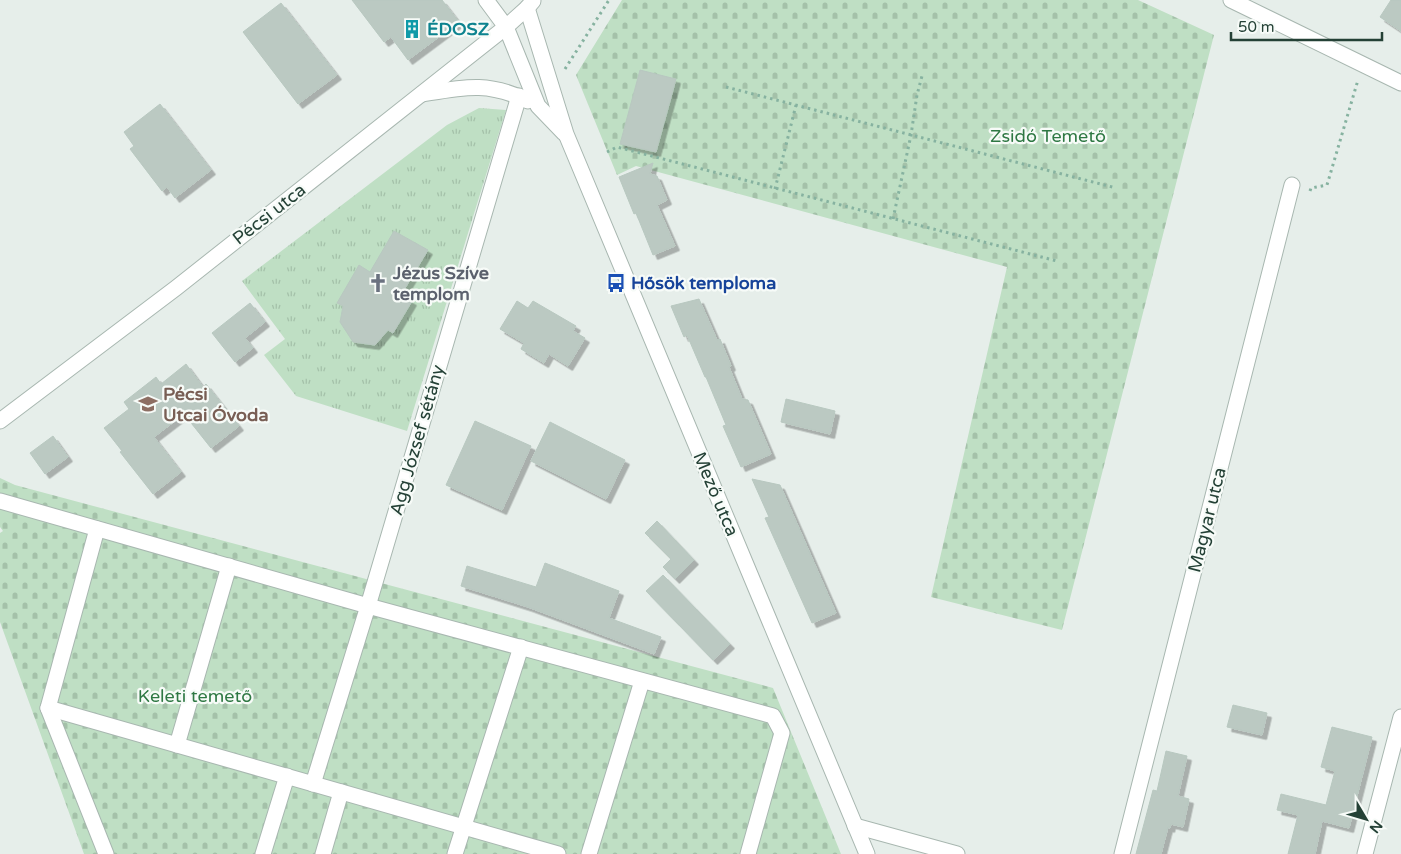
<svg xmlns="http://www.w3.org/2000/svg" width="1401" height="854" font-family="'Varela Round',sans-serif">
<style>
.cemetery{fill:url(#cemetery-stones)}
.park{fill:url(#park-tufts)}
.building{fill:#bbc9c2;stroke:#b8c8c0;filter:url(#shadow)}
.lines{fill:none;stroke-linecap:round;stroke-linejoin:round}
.minor-casing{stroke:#a8b7b0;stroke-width:17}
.path{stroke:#86b2a0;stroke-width:3;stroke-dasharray:2.5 4;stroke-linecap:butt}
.minor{stroke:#fff;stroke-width:15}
.labels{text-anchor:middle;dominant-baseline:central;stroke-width:4.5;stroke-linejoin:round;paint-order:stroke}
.culture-label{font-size:18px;font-weight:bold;fill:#0d838f;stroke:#f7fbf8;text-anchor:start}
.park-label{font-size:18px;fill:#2e7843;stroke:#f7fbf8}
.street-label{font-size:18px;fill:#244136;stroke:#f7fbf8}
.worship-label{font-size:18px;font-weight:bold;fill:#5b616d;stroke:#f7fbf8;text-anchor:start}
.transit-label{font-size:18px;font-weight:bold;fill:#164399;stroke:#f7fbf8;text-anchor:start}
.education-label{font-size:18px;font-weight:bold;fill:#785e54;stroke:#f7fbf8;text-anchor:start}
</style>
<defs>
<pattern id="cemetery-stones" width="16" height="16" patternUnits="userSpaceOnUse" patternTransform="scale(1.25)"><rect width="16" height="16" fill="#bfdfc4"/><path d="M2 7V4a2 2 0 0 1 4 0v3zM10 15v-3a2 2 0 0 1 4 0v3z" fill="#a4c1a9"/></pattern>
<pattern id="park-tufts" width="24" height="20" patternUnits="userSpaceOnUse" patternTransform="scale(1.25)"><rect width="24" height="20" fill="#bfdfc4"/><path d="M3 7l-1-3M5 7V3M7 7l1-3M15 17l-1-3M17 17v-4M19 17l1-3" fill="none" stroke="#a4c1a9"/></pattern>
<filter id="shadow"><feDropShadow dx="4.5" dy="4.5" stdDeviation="0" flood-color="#0004"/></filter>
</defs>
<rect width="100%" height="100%" fill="#e6eeea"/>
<g class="cemetery">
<polygon points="622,0 1138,0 1214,35 1062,630 931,597 1007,267 636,166 617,175 576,75"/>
<polygon points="0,478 15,485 773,688 841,854 84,854 0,622 0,533 3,531 0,527"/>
</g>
<polygon class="park" points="479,108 506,110 407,431 296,396 264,355 285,339 242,281 447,125"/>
<g class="building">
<polygon points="352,0 442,0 459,22 408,60 391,37 384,42"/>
<polygon points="1391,0 1401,0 1401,31 1380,17"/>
<polygon points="281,3 337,75 298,104 243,32"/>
<polygon points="640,70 676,79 656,152 620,144"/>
<polygon points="160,104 211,170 175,198 167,187 162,191 130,149 134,146 124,132"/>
<polygon points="653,163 650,174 657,176 667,200 657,205 675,246 653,255 636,213 634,214 619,177"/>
<polygon points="394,231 428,250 401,295 412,301 393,333 388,330 375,345 353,342 340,322 343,306 337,303 359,265 370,272"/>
<polygon points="699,299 717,340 720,339 731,366 729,367 742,399 748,400 771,454 741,467 723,426 726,425 706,377 705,377 687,335 684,337 671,306"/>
<polygon points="517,301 528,308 533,301 576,326 573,331 585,338 568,366 549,354 544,363 521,349 524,343 500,329"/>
<polygon points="250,303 265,322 245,338 253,348 235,362 212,333"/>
<polygon points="186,364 203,387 206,384 239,426 211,448 184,414 154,437 181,472 153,494 120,452 122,451 104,428 129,409 124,402 156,377 161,384"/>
<polygon points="786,399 835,411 830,434 781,422"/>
<polygon points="475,421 531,446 502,510 446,485"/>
<polygon points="550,422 625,460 606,499 531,461"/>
<polygon points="53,436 68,457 45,474 30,453"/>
<polygon points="752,479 780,485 836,613 812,623 765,518 769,517"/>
<polygon points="657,521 694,560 675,579 663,567 671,559 645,533"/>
<polygon points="545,563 619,591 609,618 661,637 654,654 528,607 461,586 467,566 536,587"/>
<polygon points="663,575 730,644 713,660 646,591"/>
<polygon points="1233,705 1267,713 1262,735 1227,727"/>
<polygon points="1332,727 1372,737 1349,828 1322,821 1315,854 1288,854 1298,815 1277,810 1281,794 1326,805 1335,771 1321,767"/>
<polygon points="1166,751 1187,756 1178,796 1189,799 1183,827 1171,824 1170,828 1168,827 1161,854 1136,854 1153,790 1157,791"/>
</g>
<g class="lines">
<g class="minor-casing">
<g id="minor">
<polyline points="486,0 506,27 538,106 564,133"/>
<polyline points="1231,0 1401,83"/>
<polyline points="527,8 566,134 867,854"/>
<path d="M 422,94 C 464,87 488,81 528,101"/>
<polyline points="0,421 176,288 506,27 527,8 533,1"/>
<polyline points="0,501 368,606 773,716 782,733 748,854"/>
<polyline points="97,529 48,708 106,854"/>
<polyline points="48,708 558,854"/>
<polyline points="177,745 229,566"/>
<polyline points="313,784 368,606 519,96"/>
<polyline points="855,826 957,854"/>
<polyline points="263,854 287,776"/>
<polyline points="323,854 341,792"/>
<polyline points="455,854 521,647"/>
<polyline points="589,854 642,681"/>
<polyline points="1122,854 1292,185"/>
<polyline points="1365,854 1401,717"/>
</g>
</g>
<g class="path">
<polyline points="565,69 609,0"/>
<polyline points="726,87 1116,188"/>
<polyline points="607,152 617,147 1057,261"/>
<polyline points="775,189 796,105"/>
<polyline points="1310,191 1311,188 1327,185 1358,80"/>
<polyline points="893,219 911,135 917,95 922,76"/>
</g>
<use href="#minor" class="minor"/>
</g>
<defs>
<g id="building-bare" transform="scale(1.5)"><path d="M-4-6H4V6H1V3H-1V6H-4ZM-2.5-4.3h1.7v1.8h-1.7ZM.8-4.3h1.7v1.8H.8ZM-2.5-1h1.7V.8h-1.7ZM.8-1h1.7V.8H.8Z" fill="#0f9aa8" stroke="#f7fbf8" stroke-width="2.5" paint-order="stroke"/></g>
<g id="church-bare" transform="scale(1.5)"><path d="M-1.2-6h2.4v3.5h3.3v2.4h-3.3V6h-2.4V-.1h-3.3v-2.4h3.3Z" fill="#6b7280" stroke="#f7fbf8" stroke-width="2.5" paint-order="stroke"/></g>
<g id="bus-bare" transform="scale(1.5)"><path d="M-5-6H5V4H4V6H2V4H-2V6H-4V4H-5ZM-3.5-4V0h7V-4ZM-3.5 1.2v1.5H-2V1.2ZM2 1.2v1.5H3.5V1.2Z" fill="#1a4fb4" stroke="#f7fbf8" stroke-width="2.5" paint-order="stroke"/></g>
<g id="school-bare" transform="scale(1.5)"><path d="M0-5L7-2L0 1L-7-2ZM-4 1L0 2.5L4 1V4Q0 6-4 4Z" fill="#8d6e63" stroke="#f7fbf8" stroke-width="2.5" paint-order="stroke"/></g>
</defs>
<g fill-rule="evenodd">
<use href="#building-bare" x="412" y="29"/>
<use href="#church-bare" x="378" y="283"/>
<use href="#bus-bare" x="616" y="283"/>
<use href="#school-bare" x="148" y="404"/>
</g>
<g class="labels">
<g class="culture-label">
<text x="427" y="29">ÉDOSZ</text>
</g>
<g class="park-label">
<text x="1048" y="136">Zsidó Temető</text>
<text x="195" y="696">Keleti temető</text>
</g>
<g class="street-label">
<text transform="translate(269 214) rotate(-38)">Pécsi utca</text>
<text transform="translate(417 440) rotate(-74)">Agg József sétány</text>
<text transform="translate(716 494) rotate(67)">Mező utca</text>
<text transform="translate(1207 520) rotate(-76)">Magyar utca</text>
</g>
<g class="worship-label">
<text x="393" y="273">Jézus Szíve<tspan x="393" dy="21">templom</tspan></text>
</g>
<g class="transit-label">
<text x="631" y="283">Hősök temploma</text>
</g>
<g class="education-label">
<text x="163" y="394">Pécsi<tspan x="163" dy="21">Utcai Óvoda</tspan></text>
</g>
</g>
<g transform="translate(1366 819) rotate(128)" stroke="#f7fbf8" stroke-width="4" paint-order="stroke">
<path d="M0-4L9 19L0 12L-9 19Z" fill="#244136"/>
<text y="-8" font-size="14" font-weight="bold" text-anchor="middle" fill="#244136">N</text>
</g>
<path d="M1231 32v8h151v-8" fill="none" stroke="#244136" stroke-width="2.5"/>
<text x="1238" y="32" font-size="15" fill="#244136" stroke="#f7fbf8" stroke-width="4" paint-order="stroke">50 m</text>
</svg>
